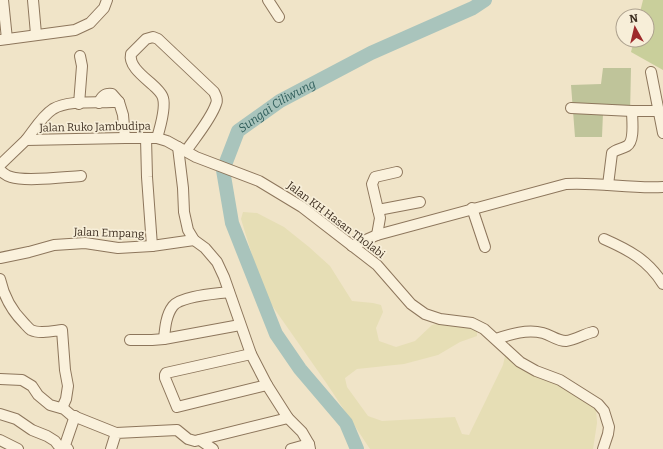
<svg xmlns="http://www.w3.org/2000/svg" width="663" height="449" font-family="Bitter,serif">
<style>
.farmland{fill:#e6deb5}
.green{fill:#c9cf9b}
.cemetery{fill:#bfc49a}
.lines{fill:none;stroke-linecap:round;stroke-linejoin:round}
.river{stroke:#a9c4bc;stroke-width:14}
.minor-casing{stroke:#8d765c;stroke-width:12}
.minor{stroke:#faf1dc;stroke-width:10}
.labels{text-anchor:middle;dominant-baseline:central;stroke-width:3.5;stroke-linejoin:round;paint-order:stroke}
.street-label{font-size:11px;fill:#3d2e20;stroke:#f7eed8}
.water-label{font-size:12px;font-style:italic;fill:#2f5d5a;stroke:#f7eed8}
</style>
<rect width="100%" height="100%" fill="#f0e4c8"/>
<polygon class="farmland" points="243,212 257,213 284,227 309,247 330,266 352,301 373,303 381,305 383,312 376,328 379,341 396,347 415,341 432,325 441,323 471,327 477,330 477,336 460,342 438,355 404,364 357,369 345,378 347,387 368,416 382,421 455,417 462,434 469,435 503,365 505,356 523,368 561,386 596,409 597,423 593,449 370,449 327,384 264,294 241,219"/>
<polygon class="green" points="643,0 663,0 663,70 631,52 634,40 647,40 647,16 639,16"/>
<polygon class="cemetery" points="603,68 631,68 630,114 603,113 602,137 575,137 571,85 601,84"/>
<g class="lines">
<path class="river" id="s1" d="M 357,449 L 346,423 L 300,369 L 276,334 L 232,223 L 223,170 L 238,131 L 280,101 L 371,53 L 473,8 L 485,0"/>
<g class="minor-casing">
<g id="minor">
<polyline points="3,0 7,39"/>
<polyline points="33,0 36,34"/>
<polyline points="268,0 279,17"/>
<polyline points="0,40 75,30 90,23 104,8 107,0"/>
<polyline points="651,72 663,133"/>
<path d="M 99,103 C 101,97 105,93 112,94 L 119,102"/>
<polyline points="79,104 82,66 80,56"/>
<polyline points="571,108 632,111 658,111"/>
<polyline points="146,138 147,177 152,246"/>
<path d="M 157,138 C 160,128 166,108 163,98 C 162,94 159,91 156,88 C 147,79 128,67 131,54 L 146,39 L 153,37 L 158,39 L 214,92 C 216,96 218,100 216,104 C 211,119 195,138 186,151"/>
<path d="M 26,140 C 34,130 42,116 53,109 C 68,100 95,103 112,102 L 119,102 L 123,115 L 125,138"/>
<polyline points="178,147 183,188 184,212 188,230 194,240 205,248 217,262 224,277 251,354 267,385 288,418 302,432 309,444 310,449"/>
<polyline points="0,165 26,140 125,138 157,138 167,141 196,157 259,181 302,207 377,265 411,304 425,314 440,319 472,323 484,329 520,362 536,371 560,380 598,404 604,411 609,427 608,434 603,449"/>
<path d="M 0,170 C 3,173 6,176 11,177 C 26,182 64,177 81,176"/>
<path d="M 608,185 L 612,153 C 616,149 622,149 627,146 C 635,141 632,120 632,111"/>
<polyline points="472,208 485,247"/>
<polyline points="378,210 420,202"/>
<polyline points="377,235 380,218 372,184 375,177 397,172"/>
<path d="M 604,239 C 629,250 648,260 663,284"/>
<path d="M 352,246 L 377,235 L 566,184 C 599,182 631,189 663,187"/>
<polyline points="0,258 29,252 54,245 85,243 118,248 152,246 194,240"/>
<path d="M 0,279 C 4,297 11,310 24,323 C 26,325 28,328 31,330 C 39,334 53,331 62,330 L 65,370 L 68,386 L 66,399 L 62,408"/>
<path d="M 164,339 C 165,328 166,315 173,306 C 181,296 215,294 229,292"/>
<path d="M 496,339 C 511,334 527,329 543,333 C 551,335 557,341 566,341 C 575,340 584,334 593,332"/>
<polyline points="130,340 152,340 164,339 240,325"/>
<polyline points="251,354 166,373 165,375 165,378 177,407 267,385"/>
<polyline points="0,379 22,380 32,386 38,395 50,405 64,409 71,415 116,433"/>
<polyline points="0,414 16,419 32,430 47,436 55,441 58,445 68,449"/>
<polyline points="0,440 18,449"/>
<polyline points="200,440 213,449"/>
<polyline points="64,448 75,416"/>
<polyline points="111,449 116,433 177,430 188,439 195,441 288,418"/>
<polyline points="291,449 309,444"/>
</g>
</g>
<use href="#minor" class="minor"/>
</g>
<g class="labels">
<g class="street-label">
<text transform="translate(95 127) rotate(-1)">Jalan Ruko Jambudipa</text>
<text transform="translate(336 220) rotate(37)">Jalan KH Hasan Tholabi</text>
<text transform="translate(109 233) rotate(2)">Jalan Empang</text>
</g>
<g class="water-label">
<text stroke="none"><textPath href="#s1" startOffset="403">Sungai Ciliwung</textPath></text>
</g>
</g>
<g transform="translate(635 28) rotate(352)"><circle r="19" fill="#f7eed8" stroke="#ada18e"/>
<path d="M0-3L7 15L0 10L-7 15Z" fill="#9e2a2b"/>
<text y="-6" font-size="11" font-weight="bold" text-anchor="middle" fill="#3d2e20">N</text>
</g>
</svg>
